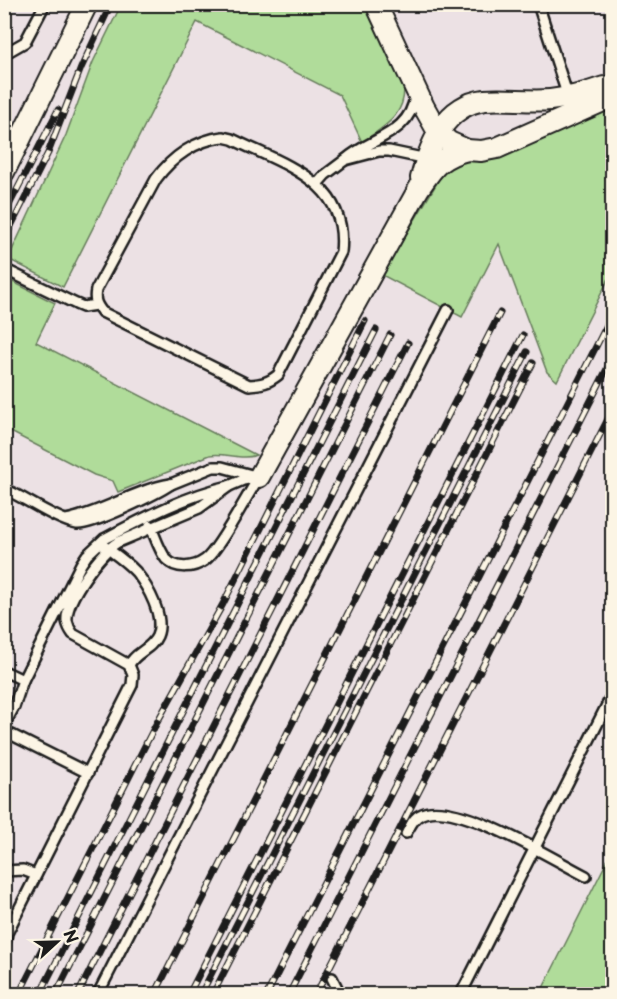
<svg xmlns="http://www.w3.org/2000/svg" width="617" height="999" font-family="'Playpen Sans',sans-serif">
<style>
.built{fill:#ece1e4}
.green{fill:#b0dc9a;stroke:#667c5b;stroke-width:1.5}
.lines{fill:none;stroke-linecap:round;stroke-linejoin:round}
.service-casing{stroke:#1c1c1c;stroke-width:14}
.minor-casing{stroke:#1c1c1c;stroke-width:24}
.service{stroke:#fcf5e5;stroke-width:9}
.minor{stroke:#fcf5e5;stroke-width:20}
.rail-casing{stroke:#1c1c1c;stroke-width:7}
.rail{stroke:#fcf5e5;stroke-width:4.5;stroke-dasharray:14;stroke-linecap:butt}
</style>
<rect width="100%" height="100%" fill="#fcf5e5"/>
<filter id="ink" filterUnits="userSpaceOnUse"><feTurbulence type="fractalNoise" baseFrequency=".0167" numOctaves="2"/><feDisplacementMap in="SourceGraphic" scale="12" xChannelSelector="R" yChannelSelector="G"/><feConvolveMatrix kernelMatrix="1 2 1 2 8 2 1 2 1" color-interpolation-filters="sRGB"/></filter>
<g filter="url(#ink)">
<rect class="built" x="5" y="5" width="607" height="989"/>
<g class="green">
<path d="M 121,5 L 366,5 L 403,80 C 409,113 386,126 362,142 L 340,95 L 197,22 L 63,287 L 8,259 L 66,135 L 93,62 Z"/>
<polygon points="612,105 612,272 557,381 547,372 499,244 462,317 382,275 441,176 451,165"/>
<path d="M 5,278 L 55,303 L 36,342 L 256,455 C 242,461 225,452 210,455 L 118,492 L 113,481 L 94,475 L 5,429 Z"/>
<polygon points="612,851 612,994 540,994"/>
</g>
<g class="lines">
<g class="service-casing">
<g id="service">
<polyline points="538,4 568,97"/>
<polyline points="4,54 25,42 45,4"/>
<path d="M 415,96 C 410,135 371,137 345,160 L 379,151 L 389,151 L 427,159"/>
<path d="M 223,137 L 232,139 C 284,165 349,181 341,252 L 278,375 C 268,383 262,384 249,385 L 102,312 C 96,304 94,300 96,290 L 156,179 C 172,157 196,140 223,137 Z"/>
<polyline points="318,183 325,175 345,160"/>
<polyline points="4,269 76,304 83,307 96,305"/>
<polyline points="171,484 213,467 222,467 259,477 243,480 229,486"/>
<path d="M 4,489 C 26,498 54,519 77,524 C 91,526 158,493 171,484 C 134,490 103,513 66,520"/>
<path d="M 150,525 C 155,536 159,550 166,559 C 176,570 194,568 205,560 C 218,551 248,494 259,477"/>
<path d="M 104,546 C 115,554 127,562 136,572 C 148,587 165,617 157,636 C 151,650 135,652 129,665"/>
<polyline points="4,671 23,680 14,707 4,725"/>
<polyline points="4,731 88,773"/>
<path d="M 406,833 C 410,827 413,818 420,815 C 452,796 554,860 586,876"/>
<polyline points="4,871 23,870 36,875"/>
<path d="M 4,948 L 7,933 L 132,685 L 133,675 L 129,665 L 73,634 C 70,630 68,626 67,621 C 65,600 100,553 118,542 L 199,508 L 229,486 C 185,496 144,518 104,539 L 87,555 L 81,564 L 23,680"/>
<polyline points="332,978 340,994"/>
<polyline points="98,994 448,310"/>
<polyline points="461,994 612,695"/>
</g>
</g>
<g class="minor-casing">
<g id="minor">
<polyline points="376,4 424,107 438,132 449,142 467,150 481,151 497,148 612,97"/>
<polyline points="4,172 87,4"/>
<path d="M 421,178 C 430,144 445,105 485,100 C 506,98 528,102 550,100 C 569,98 587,93 604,87"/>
<path d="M 259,477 L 418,190 C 433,168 439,157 467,150"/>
</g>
</g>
<use href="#service" class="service"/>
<use href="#minor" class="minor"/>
<g class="rail-casing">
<g id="rail">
<polyline points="4,215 58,110"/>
<polyline points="4,240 48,153 81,68 111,4"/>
<polyline points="19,994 155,726 223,604 365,321"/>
<polyline points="40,994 376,330"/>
<polyline points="56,994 390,335"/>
<polyline points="78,994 408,343"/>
<polyline points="155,994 500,313"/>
<polyline points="189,994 523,335"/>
<polyline points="201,994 527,352"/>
<polyline points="213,994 533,363"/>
<polyline points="267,994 612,315"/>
<polyline points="289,994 612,359"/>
<polyline points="316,994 612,411"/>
</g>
</g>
<use href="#rail" class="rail"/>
</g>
</g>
<rect width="617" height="999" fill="none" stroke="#fcf5e5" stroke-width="24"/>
<rect x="12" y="12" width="593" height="975" fill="none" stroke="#1c1c1c" stroke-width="2" filter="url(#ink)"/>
<g transform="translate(57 942) rotate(68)" stroke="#fcf5e5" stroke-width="4.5" paint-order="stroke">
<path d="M0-4.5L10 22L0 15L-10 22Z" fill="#1c1c1c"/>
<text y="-9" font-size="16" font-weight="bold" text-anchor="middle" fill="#1c1c1c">N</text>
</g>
</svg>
